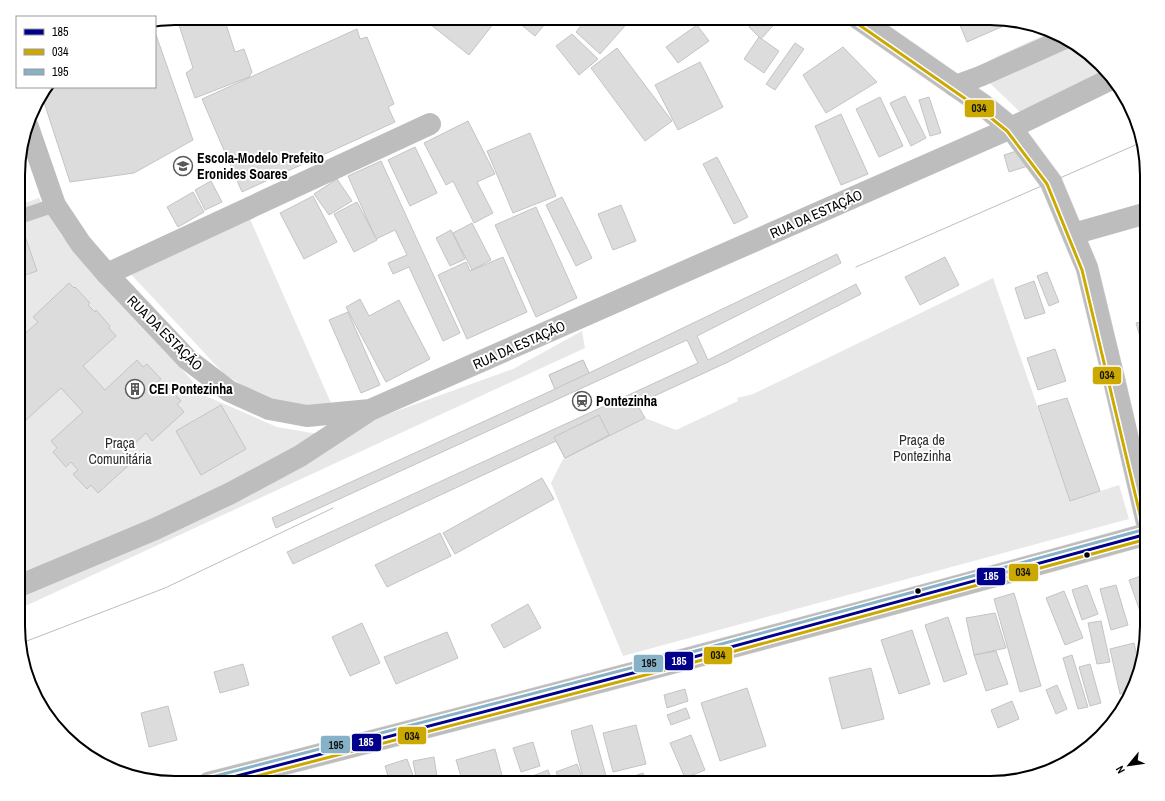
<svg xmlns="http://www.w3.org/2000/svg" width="1165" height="801" font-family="'Archivo Narrow',sans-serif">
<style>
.green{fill:#e8e8e8}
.building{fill:#dcdcdc;stroke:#c4c4c4}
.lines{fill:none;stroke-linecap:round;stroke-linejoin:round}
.primary-casing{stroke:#dbdbdb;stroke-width:23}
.service{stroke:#bdbdbd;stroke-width:14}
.pedestrian{stroke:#bdbdbd;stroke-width:21}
.minor{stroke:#bdbdbd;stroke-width:22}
.primary{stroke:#bdbdbd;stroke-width:22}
.tram{stroke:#bdbdbd;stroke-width:1}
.bus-1-casing{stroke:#fff;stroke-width:6}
.bus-2-casing{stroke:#fff;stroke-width:6}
.bus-3-casing{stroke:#fff;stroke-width:6}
.bus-1{stroke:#00008b;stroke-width:3}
.bus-2{stroke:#cca900;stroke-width:3}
.bus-3{stroke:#86b1c6;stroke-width:3}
.bus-dot{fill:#000;stroke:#fff;stroke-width:1.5}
.labels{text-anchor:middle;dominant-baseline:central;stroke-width:4;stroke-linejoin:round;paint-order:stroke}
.poi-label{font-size:14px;font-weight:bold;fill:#000;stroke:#fff;text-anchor:start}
.street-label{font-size:14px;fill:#000;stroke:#fff}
.park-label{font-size:14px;fill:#2d2d2d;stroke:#fff}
.rim{fill:none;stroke:#000;stroke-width:2}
.line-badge{stroke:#fff;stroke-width:1.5}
.badge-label{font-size:11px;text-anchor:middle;font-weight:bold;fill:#fff}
.pale-badge-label{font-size:11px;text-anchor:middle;font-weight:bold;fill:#111}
</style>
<rect width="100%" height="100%" fill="#fff"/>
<g class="green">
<polygon points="1051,32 1085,50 1106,74 1026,111 1019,111 975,69 998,56"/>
<polygon points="39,198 61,235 206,396 277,427 318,434 366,422 513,369 582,331 585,348 19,609 19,205"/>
<polygon points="250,219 331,403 302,406 262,397 224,374 128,271"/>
<polygon points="993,278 1070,501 1119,485 1129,519 623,656 551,483 563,459 645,418 676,430 738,401 737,398 753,394"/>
</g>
<g class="building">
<polygon points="175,18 224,18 235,52 244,49 252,72 249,77 195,98 186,73 193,68 178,22 170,25 168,19"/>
<polygon points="429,18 498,18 469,55 426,21"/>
<polygon points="513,18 550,18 535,36"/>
<polygon points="587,18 632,18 600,54 576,32"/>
<polygon points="724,18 740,18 732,26"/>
<polygon points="756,18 780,18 761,39 749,27"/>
<polygon points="957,18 1000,18 1015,21 967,42"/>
<polygon points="697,25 709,41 678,63 666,47"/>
<polygon points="357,29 360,39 367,37 394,104 388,107 395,122 242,192 202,99"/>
<polygon points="155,32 193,140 134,173 70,182 42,96 48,87 155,87"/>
<polygon points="572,34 598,59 579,75 556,46"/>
<polygon points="759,37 779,51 764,73 744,59"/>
<polygon points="795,43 804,49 775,90 766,84"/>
<polygon points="843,47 877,82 826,113 803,75"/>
<polygon points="617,48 672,121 645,141 591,68"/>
<polygon points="700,62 723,107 678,130 655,85"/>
<polygon points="905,96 926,138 911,146 890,103"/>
<polygon points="880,97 903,146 879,157 856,109"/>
<polygon points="929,97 941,133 930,136 919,100"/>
<polygon points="841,114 868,174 841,185 815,126"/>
<polygon points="468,121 495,174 477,182 493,213 474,223 453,181 446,185 424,143"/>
<polygon points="530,133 556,196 513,213 487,151"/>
<polygon points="415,147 437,193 410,206 388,160"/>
<polygon points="1023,149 1028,166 1009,172 1004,155"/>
<polygon points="717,157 748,217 734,224 703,164"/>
<polygon points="381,161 460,333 443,341 409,267 393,274 388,263 407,255 395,230 376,239 348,176"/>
<polygon points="337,179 352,201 329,215 314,194"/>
<polygon points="211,181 222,202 205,210 195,190"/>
<polygon points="193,192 204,212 178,227 167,207"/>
<polygon points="313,196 337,242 304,259 280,213"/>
<polygon points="562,197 592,258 576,266 546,205"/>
<polygon points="357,202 377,240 354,252 334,214"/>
<polygon points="621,205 636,241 613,250 598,214"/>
<polygon points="536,207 577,298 536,317 495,225"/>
<polygon points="472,223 491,260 472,270 453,233"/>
<polygon points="23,230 37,271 19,277 19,232"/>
<polygon points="451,230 465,259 450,266 436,238"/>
<polygon points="837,254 841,263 697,336 708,360 856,284 861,294 728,362 637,404 645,418 565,458 556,441 293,564 287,552 698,363 687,340 276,528 272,518 555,389 549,375 583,360 589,373"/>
<polygon points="503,257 527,312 467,339 438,275 466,262 470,271"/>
<polygon points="945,257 959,285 920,305 905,277"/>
<polygon points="1047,272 1059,302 1049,306 1037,276"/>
<polygon points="1034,281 1045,313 1025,319 1015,288"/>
<polygon points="69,283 74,288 75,287 90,303 88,305 95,312 96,310 110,326 109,328 116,336 83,366 105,390 137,360 143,367 147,364 161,379 157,382 163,390 167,386 181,401 177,404 184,412 152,441 146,433 122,455 130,464 98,493 91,485 87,489 73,474 78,470 71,462 66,467 53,452 57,448 51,441 83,412 61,388 25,421 19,414 19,339 38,322 33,317"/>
<polygon points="360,299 369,316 399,300 430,359 386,382 346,307"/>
<polygon points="348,312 380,385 361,393 329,320"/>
<polygon points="1147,320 1147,361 1136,323"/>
<polygon points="1055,349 1066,381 1038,390 1027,358"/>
<polygon points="583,360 589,373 555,389 549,375"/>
<polygon points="1147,378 1147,392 1142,380"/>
<polygon points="1067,398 1100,491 1070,501 1038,406"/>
<polygon points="221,405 246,449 201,475 176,431"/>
<polygon points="599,415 609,435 565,458 554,437"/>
<polygon points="542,478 554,499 455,554 443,533"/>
<polygon points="440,533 451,556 387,587 375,565"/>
<polygon points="1147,574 1147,631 1129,580"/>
<polygon points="1087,585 1098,614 1082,620 1072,590"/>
<polygon points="1116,585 1128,625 1111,630 1100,589"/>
<polygon points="1064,591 1083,638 1065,645 1046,598"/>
<polygon points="1014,593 1041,686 1020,692 994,599"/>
<polygon points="528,604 541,628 504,648 491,625"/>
<polygon points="995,613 1006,648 974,655 966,618"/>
<polygon points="948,617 967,674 944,682 925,625"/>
<polygon points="1101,621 1110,662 1097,664 1088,623"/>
<polygon points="362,623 380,663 350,676 332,637"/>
<polygon points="912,630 930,684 899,694 881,640"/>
<polygon points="447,632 458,658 396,684 384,657"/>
<polygon points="1134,643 1140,669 1139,677 1130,692 1120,694 1110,649"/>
<polygon points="996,651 1008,684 986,691 974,655"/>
<polygon points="1072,655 1088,707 1078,709 1063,658"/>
<polygon points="243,664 249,685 220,693 214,672"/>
<polygon points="1090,664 1101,703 1090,706 1079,667"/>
<polygon points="871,668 884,719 842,729 829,678"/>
<polygon points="1057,685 1067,709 1056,714 1046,690"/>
<polygon points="747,688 766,746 720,761 701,703"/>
<polygon points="685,689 688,701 667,708 664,695"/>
<polygon points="1012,701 1019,719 998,728 991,710"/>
<polygon points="168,706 177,740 149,747 141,713"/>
<polygon points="686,708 690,718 671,725 667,715"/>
<polygon points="592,725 606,776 584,782 571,731"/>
<polygon points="636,725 646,764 613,772 603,733"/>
<polygon points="691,735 705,770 685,778 670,743"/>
<polygon points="533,742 540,766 521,772 513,748"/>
<polygon points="495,749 503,779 491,783 463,783 456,760"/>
<polygon points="434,757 438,783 417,783 413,761"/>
<polygon points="407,759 414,778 398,783 390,783 385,766"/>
<polygon points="577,764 584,783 560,783 556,772"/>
<polygon points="548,770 553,783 521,783 520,781"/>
<polygon points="643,773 646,783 613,783"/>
</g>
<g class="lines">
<g class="primary-casing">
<g id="primary">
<polyline points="858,18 983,105 1011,128 1051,182 1087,268 1115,384 1147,522"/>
<path d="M 209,783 C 523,703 835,621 1147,534"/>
</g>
</g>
<polyline class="service" points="19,217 55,205"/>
<polyline class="pedestrian" points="954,86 981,76 1064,39"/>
<g class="minor">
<polyline points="28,127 55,205 81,244 107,274 187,359 229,391 269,409 307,416 370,410 1011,128 1111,79"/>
<polyline points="1073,234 1147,213"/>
<polyline points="107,274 430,124"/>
<polyline points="19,586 155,529 231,493 300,456 367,412"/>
</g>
<use href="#primary" class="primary"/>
<g class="tram">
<polyline points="856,267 1140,143"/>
<polyline points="19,644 165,588 333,508"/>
</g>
<g class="bus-1-casing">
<polyline id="bus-1" points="210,783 679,661 1147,534"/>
</g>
<g class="bus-2-casing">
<g id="bus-2">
<polyline points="855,22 980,109 1007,131 1047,184 1082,270 1142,523"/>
<polyline points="230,783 680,666 1147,539"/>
</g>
</g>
<g class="bus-3-casing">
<polyline id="bus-3" points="208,778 677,656 1146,529"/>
</g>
<use href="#bus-1" class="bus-1"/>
<use href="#bus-2" class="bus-2"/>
<use href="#bus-3" class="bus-3"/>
</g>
<defs>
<g id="school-ring" transform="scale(1)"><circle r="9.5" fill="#fff" stroke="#595959" stroke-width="1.5"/><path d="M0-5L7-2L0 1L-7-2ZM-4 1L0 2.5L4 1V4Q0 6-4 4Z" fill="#595959"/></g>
<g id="building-ring" transform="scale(1)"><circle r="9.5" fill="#fff" stroke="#595959" stroke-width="1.5"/><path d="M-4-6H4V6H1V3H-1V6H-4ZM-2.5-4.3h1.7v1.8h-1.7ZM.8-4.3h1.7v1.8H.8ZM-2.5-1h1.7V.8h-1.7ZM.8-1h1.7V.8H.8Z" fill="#595959"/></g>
<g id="station-ring" transform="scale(1)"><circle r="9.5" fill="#fff" stroke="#595959" stroke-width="1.5"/><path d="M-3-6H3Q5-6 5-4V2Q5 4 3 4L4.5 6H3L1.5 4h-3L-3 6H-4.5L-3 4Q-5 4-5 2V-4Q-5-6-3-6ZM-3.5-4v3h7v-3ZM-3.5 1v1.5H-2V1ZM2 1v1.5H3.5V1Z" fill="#595959"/></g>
</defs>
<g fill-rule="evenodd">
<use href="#school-ring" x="183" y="166"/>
<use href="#building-ring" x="135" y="389"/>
<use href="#station-ring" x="582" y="401"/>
</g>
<g class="bus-dot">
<circle cx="1087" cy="555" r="3.5"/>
<circle cx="918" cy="591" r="3.5"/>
</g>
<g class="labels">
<g class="poi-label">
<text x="197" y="158">Escola-Modelo Prefeito<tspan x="197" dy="16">Eronides Soares</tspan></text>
<text x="149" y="389">CEI Pontezinha</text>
<text x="596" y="401">Pontezinha</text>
</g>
<g class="street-label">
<text transform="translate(816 214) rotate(-24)">RUA DA ESTAÇÃO</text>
<text transform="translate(165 333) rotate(45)">RUA DA ESTAÇÃO</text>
<text transform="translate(519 345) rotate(-24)">RUA DA ESTAÇÃO</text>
</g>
<g class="park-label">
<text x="922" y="440">Praça de<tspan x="922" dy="16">Pontezinha</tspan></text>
<text x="120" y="443">Praça<tspan x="120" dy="16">Comunitária</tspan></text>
</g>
</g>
<path d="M0 0H1165V801H0ZM175 25H990A150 150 0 0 1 1140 175V626A150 150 0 0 1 990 776H175A150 150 0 0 1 25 626V175A150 150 0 0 1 175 25Z" fill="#fff" fill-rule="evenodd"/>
<path class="rim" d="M175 25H990A150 150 0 0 1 1140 175V626A150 150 0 0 1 990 776H175A150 150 0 0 1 25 626V175A150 150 0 0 1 175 25Z"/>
<g class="line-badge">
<rect x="964" y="99" width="31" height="19" rx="4" fill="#cca900"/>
<rect x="1092" y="366" width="30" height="19" rx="4" fill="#cca900"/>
<rect x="1008" y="563" width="31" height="19" rx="4" fill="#cca900"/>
<rect x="976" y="567" width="30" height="19" rx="4" fill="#00008b"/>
<rect x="703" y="646" width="30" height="19" rx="4" fill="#cca900"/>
<rect x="664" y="651" width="30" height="20" rx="4" fill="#00008b"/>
<rect x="633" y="654" width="31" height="19" rx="4" fill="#86b1c6"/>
<rect x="397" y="726" width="30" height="19" rx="4" fill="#cca900"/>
<rect x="351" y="733" width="31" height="19" rx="4" fill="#00008b"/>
<rect x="320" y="735" width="31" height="19" rx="4" fill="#86b1c6"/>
</g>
<g class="badge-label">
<text x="991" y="580">185</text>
<text x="679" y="665">185</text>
<text x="366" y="746">185</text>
</g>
<g class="pale-badge-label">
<text x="979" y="112">034</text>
<text x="1107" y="379">034</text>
<text x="1023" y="576">034</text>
<text x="718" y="659">034</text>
<text x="649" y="667">195</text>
<text x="412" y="740">034</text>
<text x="336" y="749">195</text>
</g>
<rect x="16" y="16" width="140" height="72" fill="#ffffff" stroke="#999999"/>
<rect x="24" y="29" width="20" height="6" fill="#00008b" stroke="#999999"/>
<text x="52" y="36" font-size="12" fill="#000000">185</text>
<rect x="24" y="49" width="20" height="6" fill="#cca900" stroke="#999999"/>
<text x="52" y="56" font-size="12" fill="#000000">034</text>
<rect x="24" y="69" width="20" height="6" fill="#86b1c6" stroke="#999999"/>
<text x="52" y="76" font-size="12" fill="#000000">195</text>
<g transform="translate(1129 765) rotate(241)" stroke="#ffffff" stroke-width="3" paint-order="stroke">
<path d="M0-3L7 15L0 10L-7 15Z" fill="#000000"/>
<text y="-6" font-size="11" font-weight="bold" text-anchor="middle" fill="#000000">N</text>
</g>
</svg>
